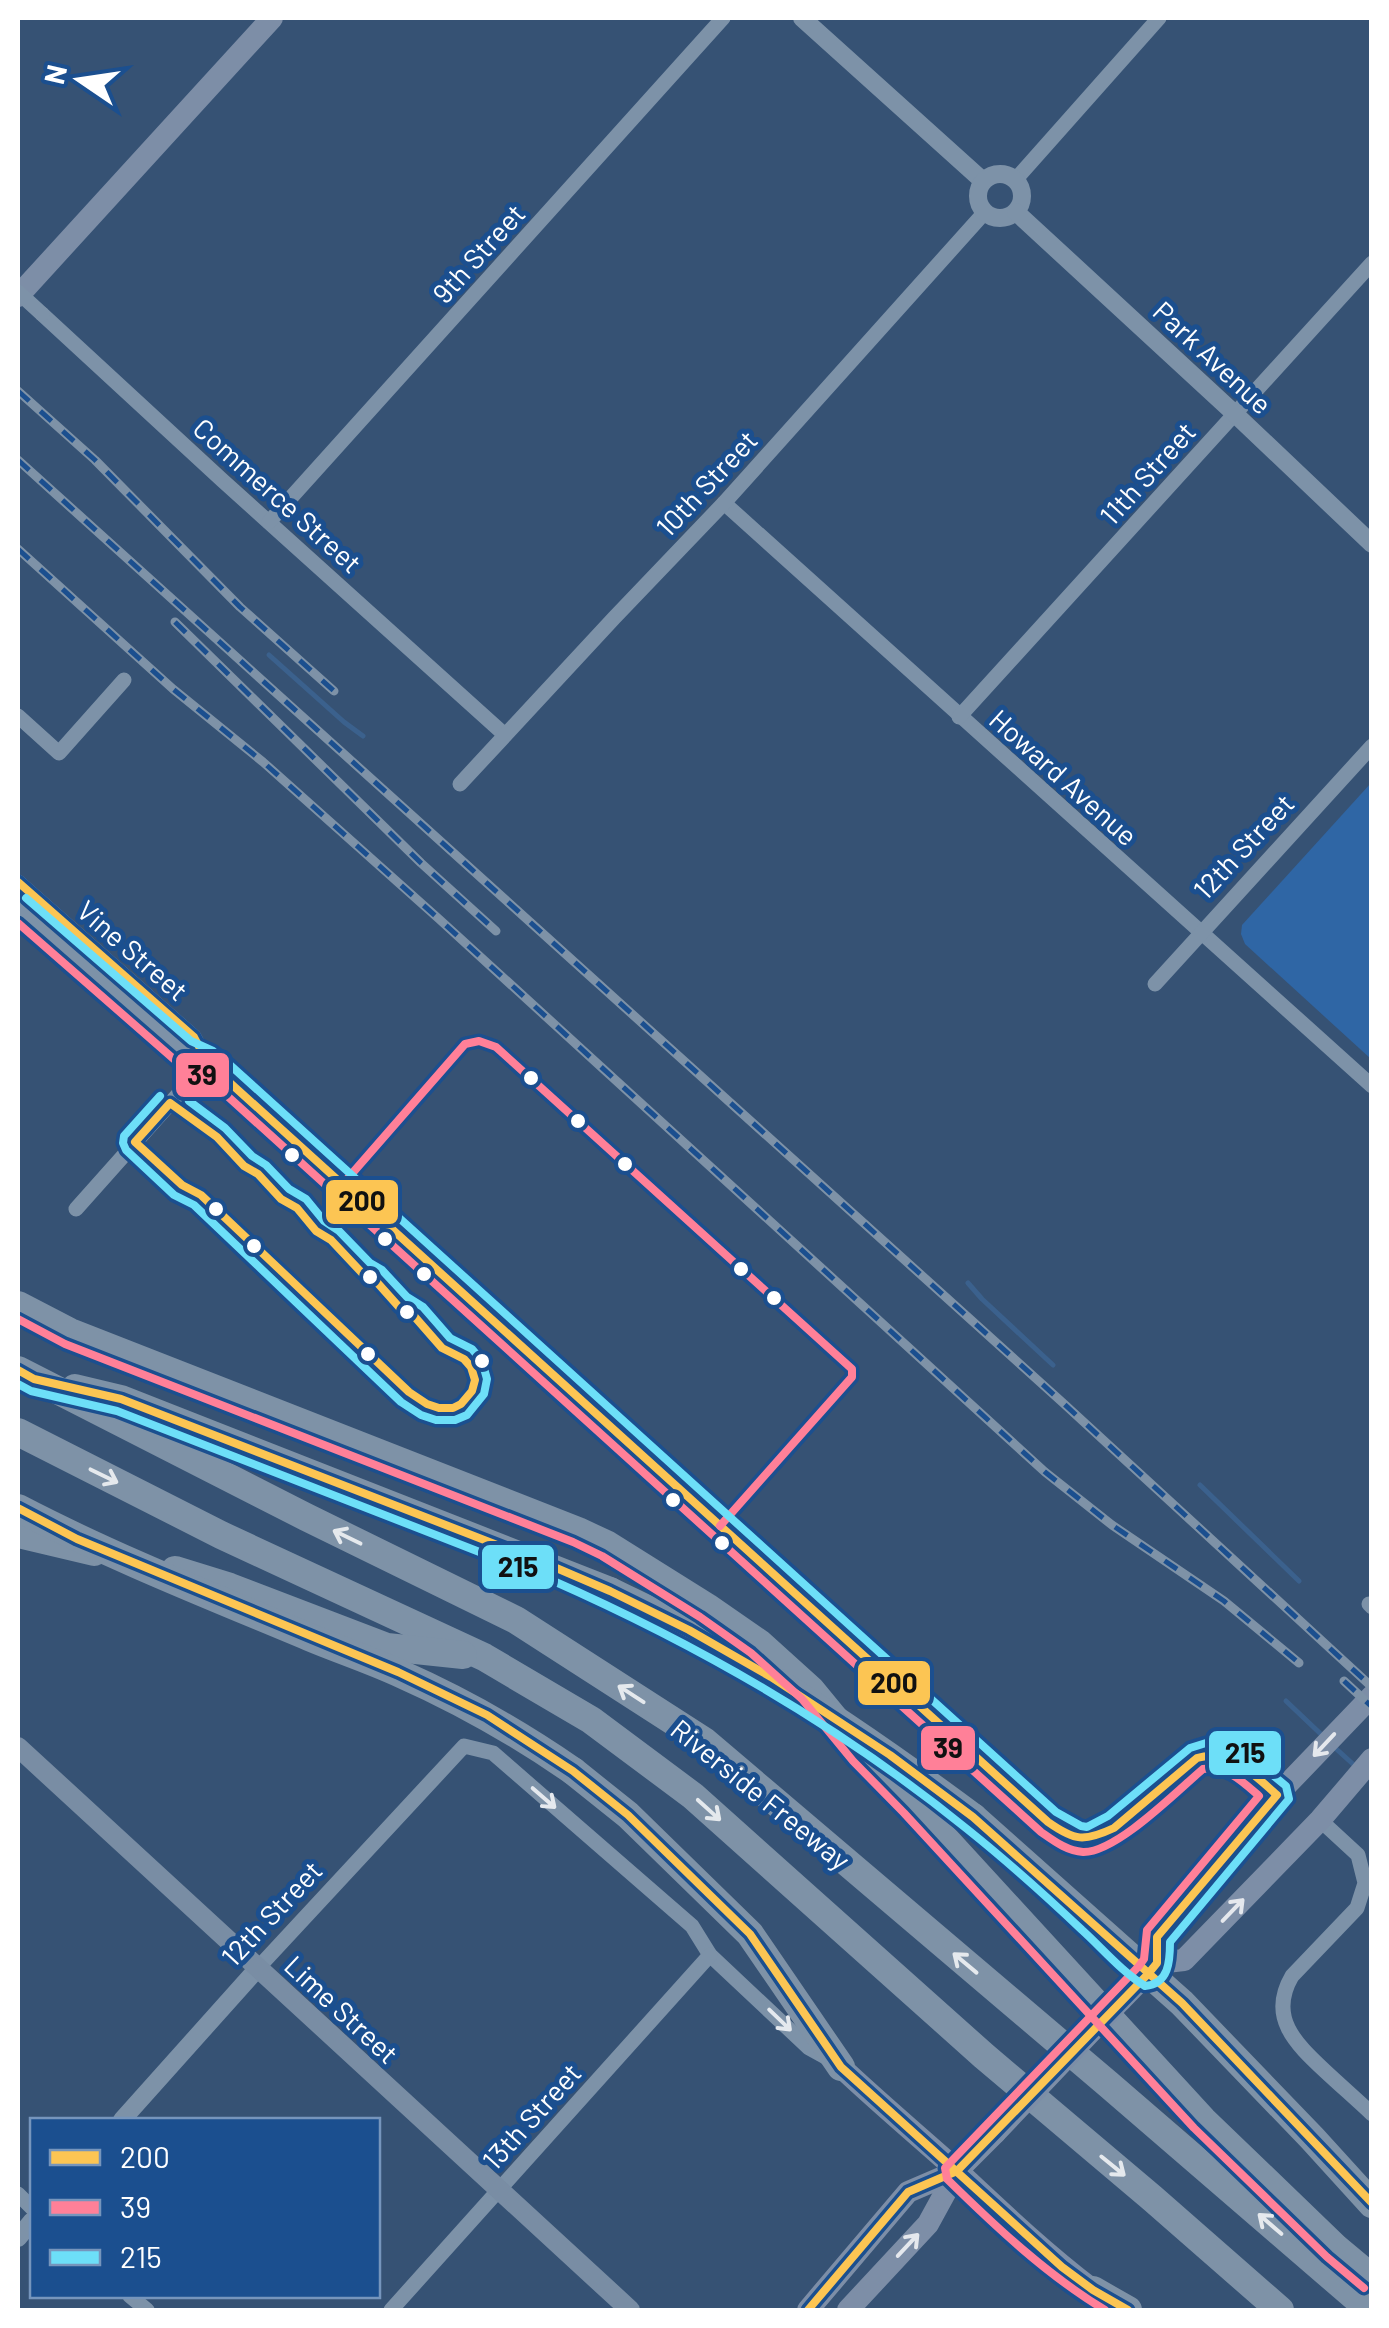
<svg xmlns="http://www.w3.org/2000/svg" width="1389" height="2328" font-family="Barlow,sans-serif">
<style>
.green{fill:#2f66a5}
.lines{fill:none;stroke-linecap:round;stroke-linejoin:round}
.stream{stroke:#3b618d;stroke-width:5}
.minor{stroke:#7d92a8;stroke-width:15}
.tertiary{stroke:#7d92a8;stroke-width:18}
.secondary{stroke:#798da4;stroke-width:20}
.primary{stroke:#7d8ea7;stroke-width:22}
.motorway{stroke:#7e92a7;stroke-width:28}
.rail-casing{stroke:#7e92a7;stroke-width:9}
.rail{stroke:#1b4f8f;stroke-width:5;stroke-dasharray:15;stroke-linecap:butt}
.minor-bridge{stroke:#7d92a8;stroke-width:15}
.primary-bridge{stroke:#7d8ea7;stroke-width:22}
.motorway-bridge{stroke:#7e92a7;stroke-width:28}
.bus-1-casing{stroke:#1b4f8f;stroke-width:15}
.bus-2-casing{stroke:#1b4f8f;stroke-width:15}
.bus-3-casing{stroke:#1b4f8f;stroke-width:15}
.bus-1{stroke:#fcc553;stroke-width:8}
.bus-2{stroke:#ff8098;stroke-width:8}
.bus-3{stroke:#6ddff8;stroke-width:8}
.oneway{stroke:#e5e9ed}
.oneway2{stroke:#e5e8ed}
.oneway3{stroke:#e5e9ee}
.bus-dot{fill:#fff;stroke:#1b4f8f;stroke-width:4}
.labels{text-anchor:middle;dominant-baseline:central;stroke-width:10;stroke-linejoin:round;paint-order:stroke}
.street-label{font-size:28px;fill:#fff;stroke:#1b4f8f}
.line-badge{stroke:#1b4f8f;stroke-width:4}
.pale-badge-label{font-size:28px;text-anchor:middle;font-weight:bold;fill:#111}
</style>
<rect width="100%" height="100%" fill="#365274"/>
<polygon class="green" points="1371,783 1371,1059 1245,944 1241,934 1242,925"/>
<g class="lines">
<g class="stream">
<polyline points="269,655 344,722 363,736"/>
<polyline points="968,1283 982,1299 1053,1365"/>
<polyline points="1200,1485 1299,1581"/>
<polyline points="1286,1701 1325,1738"/>
<polyline points="1333,1746 1354,1765"/>
</g>
<g class="minor">
<polyline points="1016,179 1159,18"/>
<polyline points="42,314 222,480 505,735"/>
<polyline points="724,503 1372,1086"/>
<polyline points="269,522 723,18"/>
<polyline points="18,716 59,753 124,680"/>
<polyline points="959,717 1372,263"/>
<polyline points="460,784 614,618 724,503 985,212"/>
<polyline points="18,882 194,1037 207,1062"/>
<path d="M 18,907 L 184,1052 L 207,1062 L 222,1074 L 930,1717 L 1048,1822 C 1060,1830 1074,1842 1090,1839 C 1116,1833 1174,1777 1197,1758 C 1227,1744 1255,1777 1277,1795"/>
<polyline points="1155,984 1372,746"/>
<polyline points="76,1209 207,1062"/>
<polyline points="1369,1604 1372,1607"/>
<path d="M 1320,1820 L 1358,1855 L 1365,1883 L 1357,1908 L 1292,1976 C 1268,2017 1295,2043 1325,2071 C 1340,2085 1356,2099 1372,2114"/>
<polyline points="258,1968 464,1746 493,1753 692,1926 710,1955 809,2048 829,2059"/>
<polyline points="18,2194 32,2208"/>
<polyline points="130,2296 147,2310"/>
<polyline points="391,2310 710,1955"/>
</g>
<g class="tertiary">
<polyline points="802,18 983,181"/>
<circle cx="1000" cy="196" r="22"/>
<polyline points="1016,212 1235,414 1372,544"/>
<polyline points="122,2120 258,1968"/>
<polyline points="18,2238 32,2221"/>
</g>
<polyline class="secondary" points="18,1747 630,2310"/>
<g class="primary">
<polyline points="18,296 272,18"/>
<polyline points="1157,1963 1184,1960 1320,1820 1372,1759"/>
<polyline points="1121,2000 1157,1963 1157,1937 1277,1795 1372,1696"/>
<path d="M 841,2067 C 877,2101 915,2133 952,2166 C 998,2209 1043,2252 1093,2290"/>
<polyline points="808,2310 908,2192 957,2171"/>
<polyline points="848,2310 928,2224 957,2171 995,2133"/>
</g>
<g class="motorway">
<polyline points="18,1305 70,1332 578,1531 608,1545 707,1607 759,1643 811,1690 862,1752 913,1804 1203,2120 1336,2248 1372,2278"/>
<polyline points="18,1370 306,1517 516,1620 704,1741 1108,2084 1370,2310"/>
<polyline points="75,1388 121,1399 610,1591"/>
<polyline points="18,1432 221,1535 484,1657 591,1720 693,1796 984,2056 1152,2198 1280,2310"/>
<polyline points="18,1534 94,1552"/>
<polyline points="175,1570 230,1587 387,1647 463,1655"/>
<polyline points="573,1771 628,1815 750,1934 841,2067"/>
<polyline points="973,1817 1182,2003 1312,2138 1372,2204"/>
<polyline points="1093,2290 1128,2310"/>
</g>
<g class="rail-casing">
<g id="rail">
<polyline points="18,391 95,460 240,607 334,691"/>
<polyline points="18,460 1062,1402 1372,1687"/>
<polyline points="18,549 173,689 263,762 439,919 1045,1472 1112,1525 1224,1601 1299,1663"/>
<polyline points="175,622 421,863 496,931"/>
<polyline points="1344,1681 1372,1707"/>
</g>
</g>
<use href="#rail" class="rail"/>
<polyline class="minor-bridge" points="18,292 42,314"/>
<polyline class="primary-bridge" points="995,2133 1121,2000"/>
<g class="motorway-bridge">
<path d="M 18,1508 C 112,1557 211,1596 309,1637 C 340,1650 371,1660 401,1674 C 462,1701 518,1733 573,1771"/>
<path d="M 610,1591 C 638,1605 666,1617 693,1632 C 791,1687 883,1750 973,1817"/>
</g>
<g class="bus-1-casing">
<g id="bus-1">
<path d="M 18,882 L 194,1037 L 207,1062 L 1048,1822 C 1075,1841 1084,1842 1114,1828 L 1197,1758 C 1230,1748 1254,1775 1277,1795 L 1157,1937 L 1157,1963 L 1148,1974 L 957,2171 L 908,2192 L 808,2310"/>
<polygon points="170,1103 217,1137 244,1166 258,1174 281,1199 297,1208 316,1231 331,1240 362,1273 374,1279 399,1307 414,1316 442,1348 464,1359 471,1367 475,1380 472,1391 461,1404 453,1408 439,1408 427,1404 409,1392 201,1195 182,1185 135,1142"/>
<polyline points="18,1370 34,1379 121,1399 554,1567 610,1591 689,1630 771,1677 890,1755 973,1817 1182,2003 1372,2203"/>
<polyline points="18,1508 77,1539 398,1672 487,1715 573,1771 628,1815 750,1934 841,2067 1062,2267 1093,2290 1128,2310"/>
</g>
</g>
<g class="bus-2-casing">
<g id="bus-2">
<path d="M 18,923 L 176,1061 L 200,1073 L 214,1084 L 1041,1832 C 1054,1841 1067,1851 1083,1852 C 1116,1853 1177,1791 1203,1769 C 1226,1765 1243,1782 1259,1796 L 1147,1930 L 1144,1959 L 1139,1966 L 945,2168 L 947,2179 C 996,2227 1047,2275 1105,2310"/>
<polyline points="342,1185 465,1044 479,1041 496,1047 852,1369 852,1377 720,1526"/>
<polyline points="18,1319 65,1344 573,1542 602,1556 700,1617 751,1653 802,1699 853,1761 904,1813 1194,2128 1327,2257 1364,2288"/>
</g>
</g>
<g class="bus-3-casing">
<g id="bus-3">
<polyline points="160,1096 124,1136 123,1143 126,1150 174,1195 194,1205 401,1402 421,1415 436,1420 455,1420 467,1415 484,1394 487,1379 482,1361 472,1349 450,1338 423,1307 407,1297 382,1270 370,1263 339,1231 324,1221 306,1199 289,1189 266,1165 252,1156 225,1128 189,1101"/>
<path d="M 18,1384 L 31,1391 L 117,1411 L 549,1579 C 699,1645 840,1726 967,1829 C 1007,1861 1045,1895 1082,1930 C 1102,1948 1122,1972 1145,1986 C 1169,1984 1170,1961 1170,1942 L 1289,1799 L 1286,1786 L 1247,1754 L 1223,1743 L 1206,1743 L 1190,1748 L 1108,1816 L 1087,1827 L 1081,1826 L 1056,1812 L 230,1065 L 213,1051 L 191,1041 L 26,898"/>
</g>
</g>
<use href="#bus-1" class="bus-1"/>
<use href="#bus-2" class="bus-2"/>
<use href="#bus-3" class="bus-3"/>
</g>
<defs><path id="oneway-shaft" d="M-6 0H5M1.5-3L5.5 0L1.5 3" fill="none" stroke-width="1.6" stroke-linecap="round" stroke-linejoin="round" transform="scale(2.5)"/></defs>
<g class="oneway">
<use href="#oneway-shaft" transform="translate(104 1476) rotate(26)"/>
<use href="#oneway-shaft" transform="translate(347 1537) rotate(-154)"/>
<use href="#oneway-shaft" transform="translate(631 1694) rotate(-147)"/>
<use href="#oneway-shaft" transform="translate(709 1810) rotate(42)"/>
<use href="#oneway-shaft" transform="translate(965 1963) rotate(-140)"/>
<use href="#oneway-shaft" transform="translate(1113 2166) rotate(39)"/>
<use href="#oneway-shaft" transform="translate(1270 2224) rotate(-139)"/>
</g>
<g class="oneway2">
<use href="#oneway-shaft" transform="translate(1324 1745) rotate(133)"/>
<use href="#oneway-shaft" transform="translate(1233 1910) rotate(-46)"/>
<use href="#oneway-shaft" transform="translate(908 2245) rotate(-47)"/>
</g>
<g class="oneway3">
<use href="#oneway-shaft" transform="translate(544 1798) rotate(41)"/>
<use href="#oneway-shaft" transform="translate(780 2020) rotate(44)"/>
</g>
<g class="bus-dot">
<circle cx="531" cy="1078" r="9"/>
<circle cx="578" cy="1121" r="9"/>
<circle cx="292" cy="1155" r="9"/>
<circle cx="625" cy="1164" r="9"/>
<circle cx="216" cy="1209" r="9"/>
<circle cx="385" cy="1239" r="9"/>
<circle cx="254" cy="1246" r="9"/>
<circle cx="741" cy="1269" r="9"/>
<circle cx="424" cy="1274" r="9"/>
<circle cx="370" cy="1277" r="9"/>
<circle cx="774" cy="1298" r="9"/>
<circle cx="407" cy="1312" r="9"/>
<circle cx="368" cy="1354" r="9"/>
<circle cx="482" cy="1361" r="9"/>
<circle cx="673" cy="1500" r="9"/>
<circle cx="722" cy="1543" r="9"/>
</g>
<g class="labels">
<g class="street-label">
<text transform="translate(478 253) rotate(-48)">9th Street</text>
<text transform="translate(1213 357) rotate(43)">Park Avenue</text>
<text transform="translate(1147 473) rotate(-48)">11th Street</text>
<text transform="translate(706 483) rotate(-47)">10th Street</text>
<text transform="translate(278 495) rotate(42)">Commerce Street</text>
<text transform="translate(1064 777) rotate(42)">Howard Avenue</text>
<text transform="translate(1243 846) rotate(-47)">12th Street</text>
<text transform="translate(133 950) rotate(41)">Vine Street</text>
<text transform="translate(761 1794) rotate(39)">Riverside Freeway</text>
<text transform="translate(271 1913) rotate(-47)">12th Street</text>
<text transform="translate(342 2009) rotate(43)">Lime Street</text>
<text transform="translate(531 2116) rotate(-48)">13th Street</text>
</g>
</g>
<g class="line-badge">
<rect x="174" y="1051" width="57" height="48" rx="10" fill="#ff8098"/>
<rect x="324" y="1178" width="76" height="48" rx="10" fill="#fcc553"/>
<rect x="480" y="1543" width="76" height="48" rx="10" fill="#6ddff8"/>
<rect x="856" y="1659" width="76" height="48" rx="10" fill="#fcc553"/>
<rect x="919" y="1724" width="58" height="48" rx="10" fill="#ff8098"/>
<rect x="1207" y="1729" width="76" height="48" rx="10" fill="#6ddff8"/>
</g>
<g class="pale-badge-label">
<text x="202" y="1085">39</text>
<text x="362" y="1211">200</text>
<text x="518" y="1577">215</text>
<text x="894" y="1693">200</text>
<text x="948" y="1758">39</text>
<text x="1245" y="1763">215</text>
</g>
<rect width="1389" height="2328" fill="none" stroke="#ffffff" stroke-width="40"/>
<rect x="30" y="2118" width="350" height="180" fill="#1b4f8f" stroke="#7695bc" stroke-width="2.5"/>
<rect x="50" y="2150" width="50" height="15" fill="#fcc553" stroke="#7695bc" stroke-width="2.5"/>
<text x="120" y="2168" font-size="30" fill="#ffffff">200</text>
<rect x="50" y="2200" width="50" height="15" fill="#ff8098" stroke="#7695bc" stroke-width="2.5"/>
<text x="120" y="2218" font-size="30" fill="#ffffff">39</text>
<rect x="50" y="2250" width="50" height="15" fill="#6ddff8" stroke="#7695bc" stroke-width="2.5"/>
<text x="120" y="2268" font-size="30" fill="#ffffff">215</text>
<g transform="translate(80 80) rotate(283)" stroke="#1b4f8f" stroke-width="8" paint-order="stroke">
<path d="M0-8L18 38L0 25L-18 38Z" fill="#ffffff"/>
<text y="-15" font-size="28" font-weight="bold" text-anchor="middle" fill="#ffffff">N</text>
</g>
</svg>
